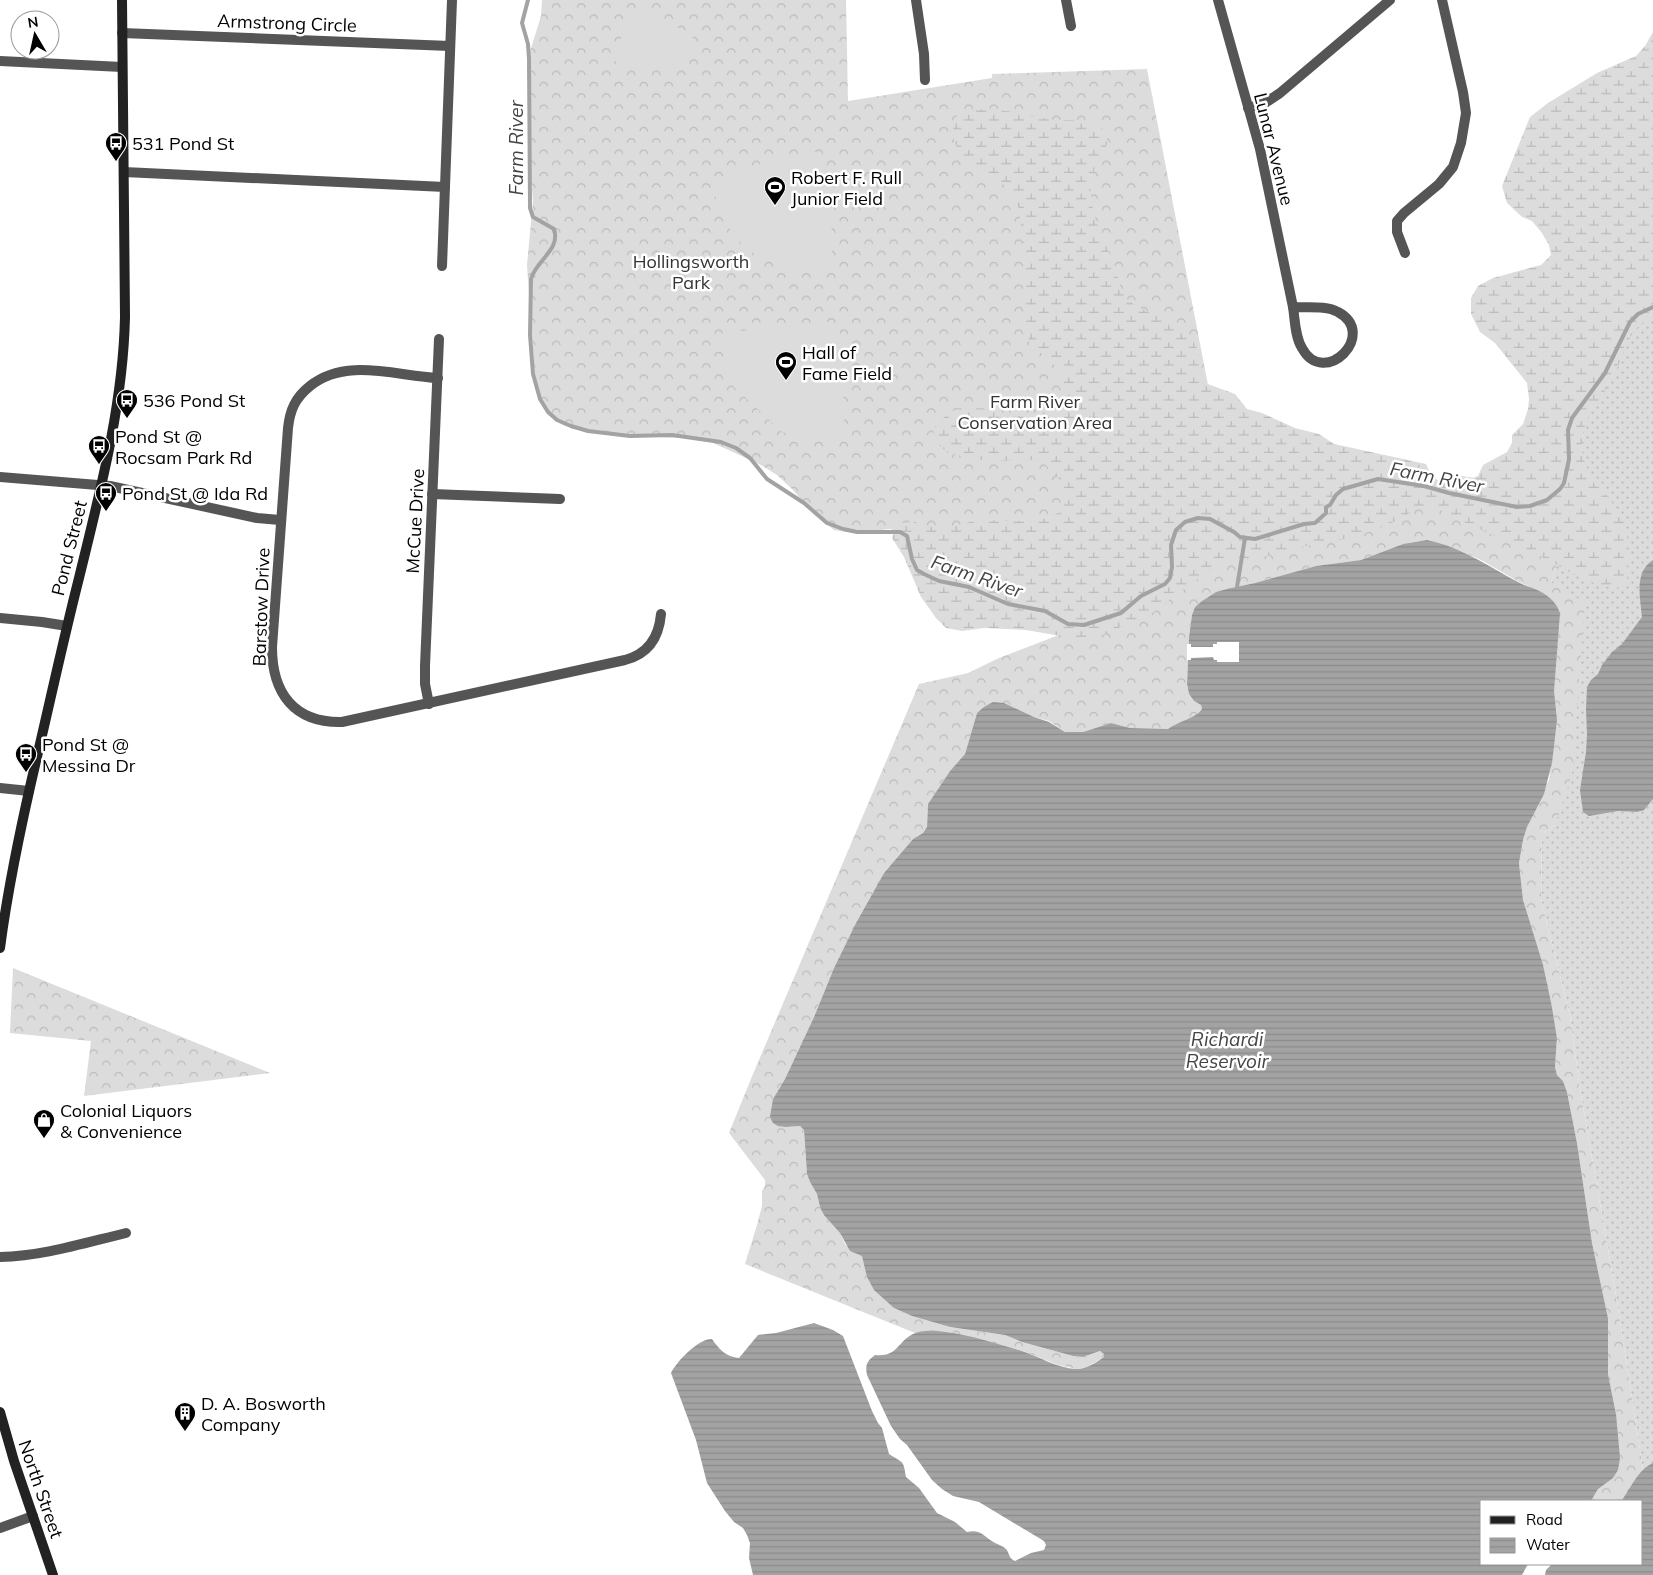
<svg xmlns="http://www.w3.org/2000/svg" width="1653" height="1575" font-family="Mulish,sans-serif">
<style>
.grass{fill:url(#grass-dots)}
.forest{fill:url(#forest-crowns)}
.wetland{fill:url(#wetland-marsh)}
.pitch{fill:#dcdcdc}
.water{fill:url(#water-rules)}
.pier{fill:#fff}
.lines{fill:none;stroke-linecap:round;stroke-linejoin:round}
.stream{stroke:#a3a3a3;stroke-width:4}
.street{stroke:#555;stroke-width:10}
.secondary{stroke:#222;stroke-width:10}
.labels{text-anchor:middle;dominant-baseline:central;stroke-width:5;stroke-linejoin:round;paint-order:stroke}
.street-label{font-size:18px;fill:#000;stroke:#fff}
.poi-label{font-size:18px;fill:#000;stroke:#fff;text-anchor:start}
.park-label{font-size:18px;fill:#333;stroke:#fff}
.water-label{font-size:19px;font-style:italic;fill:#444;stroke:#fff}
</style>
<defs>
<pattern id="grass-dots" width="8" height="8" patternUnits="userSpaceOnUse" patternTransform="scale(1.25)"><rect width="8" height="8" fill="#dcdcdc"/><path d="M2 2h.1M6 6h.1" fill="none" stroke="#bbb" stroke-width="1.8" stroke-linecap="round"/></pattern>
<pattern id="forest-crowns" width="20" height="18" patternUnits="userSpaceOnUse" patternTransform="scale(1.25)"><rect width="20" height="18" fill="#dcdcdc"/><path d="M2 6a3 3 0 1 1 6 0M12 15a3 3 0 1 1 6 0" fill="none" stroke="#bbb"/></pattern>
<pattern id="wetland-marsh" width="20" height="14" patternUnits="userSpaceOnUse" patternTransform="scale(1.25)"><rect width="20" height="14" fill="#dcdcdc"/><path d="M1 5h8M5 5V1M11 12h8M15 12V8" fill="none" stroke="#bbb"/></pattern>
<pattern id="water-rules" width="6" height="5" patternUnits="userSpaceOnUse" patternTransform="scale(1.25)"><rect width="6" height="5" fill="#a3a3a3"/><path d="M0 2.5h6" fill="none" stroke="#8b8b8b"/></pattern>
</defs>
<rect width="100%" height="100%" fill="#fff"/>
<polygon class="grass" points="1653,307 1653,1486 1643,1470 1616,1295 1580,1089 1570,1016 1541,899 1542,834 1555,825 1551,582 1581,495 1583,401 1624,334"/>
<g class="forest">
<path d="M 542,0 L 846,0 L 848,101 L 992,78 L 992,74 L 1147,69 L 1240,551 L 1336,534 L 1462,476 L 1581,495 L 1551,582 L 1585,603 L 1572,775 L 1555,825 L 1542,834 L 1541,899 L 1570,1016 L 1580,1089 L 1616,1295 L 1643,1470 L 1631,1489 L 1621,1501 L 1591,1501 L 1598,1489 L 1616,1414 L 1608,1374 L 1608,1318 L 1592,1243 L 1577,1143 L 1567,1092 L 1563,1081 L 1557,1075 L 1555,1067 L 1557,1038 L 1552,1007 L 1523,900 L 1519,863 L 1523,840 L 1527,827 L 1549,780 L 1557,720 L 1554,691 L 1560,622 L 1545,594 L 1519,582 L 1483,561 L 1453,548 L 1427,540 L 1403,544 L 1361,560 L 1316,566 L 1255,583 L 1217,592 L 1208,597 L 1195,607 L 1192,615 L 1189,637 L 1187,684 L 1189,694 L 1194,701 L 1201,705 L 1202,709 C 1195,719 1178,721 1168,729 L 1130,728 L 1111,723 L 1083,732 L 1065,732 L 1049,721 L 1034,717 L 1004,703 L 977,713 L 965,754 L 950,771 L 928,804 L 927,827 L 923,833 L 913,839 L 884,873 L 856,923 L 834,968 L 814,1017 L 785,1079 L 773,1099 L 786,1127 L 800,1126 L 804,1130 L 807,1174 L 810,1182 L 817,1194 L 820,1207 L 840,1233 L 845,1244 L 857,1254 L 862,1255 L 865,1266 L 894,1308 L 912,1316 L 950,1327 L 1005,1335 L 1022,1342 L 1073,1356 L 1083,1357 L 1101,1351 L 1104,1354 L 1104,1357 L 1087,1367 L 1077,1369 L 1058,1365 L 1023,1351 L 960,1334 L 946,1333 L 915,1333 L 745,1264 L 757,1225 L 762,1206 L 762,1191 L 765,1186 L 765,1180 L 729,1133 L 753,1074 L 919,684 L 968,673 L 999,658 L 1077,628 L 911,536 L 890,529 L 853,533 L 834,530 L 814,514 L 792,489 L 777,475 L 759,464 L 711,442 L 685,438 L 631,436 L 573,429 L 563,425 L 554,419 L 547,411 L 540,400 L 535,379 L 527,265 L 533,201 L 528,144 L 531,98 L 527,69 L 528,58 L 541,16 Z"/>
<polygon points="13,968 270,1073 84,1096 91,1041 10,1033"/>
</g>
<path class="wetland" d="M 1653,32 L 1653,317 C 1630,325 1625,351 1616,371 C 1606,396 1588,406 1583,434 C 1576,472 1604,485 1619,514 C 1631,537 1630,557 1627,581 L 1619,588 L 1602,586 L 1574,575 L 1551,561 L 1448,515 L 1438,508 L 1426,506 L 1416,509 L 1400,519 L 1375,530 L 1344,539 L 1290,549 L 1268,556 L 1231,561 L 1212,568 L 1152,613 L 1098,637 L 1084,640 L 1026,630 L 984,628 L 962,631 L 946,628 L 936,618 L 921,597 L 904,557 L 892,538 L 895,529 L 902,523 L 915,522 L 928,527 L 948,527 L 979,520 L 1021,521 L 1043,519 L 1058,513 L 1062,506 L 1062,496 L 1059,479 L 1044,463 L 1033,460 L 1000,461 L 972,459 L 946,452 L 936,440 L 933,429 C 940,421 949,410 960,408 C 972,405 981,409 993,412 C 1014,418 1033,419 1051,406 C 1064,397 1064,387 1063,373 L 1029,342 L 1026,324 L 1026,275 L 1019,208 L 1011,192 L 1000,181 L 985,175 L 959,151 L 954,141 L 953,125 L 958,114 C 987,103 1018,114 1047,119 C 1065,123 1092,113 1104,131 C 1114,145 1097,161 1093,173 C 1084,207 1104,237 1115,267 C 1118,277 1120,291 1127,299 C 1135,307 1148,311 1157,316 C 1170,324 1182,333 1195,341 C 1199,356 1198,370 1205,383 L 1235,394 L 1247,409 L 1262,413 L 1295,428 L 1319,434 L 1334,444 L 1426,464 C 1436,491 1456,485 1478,476 L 1483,465 L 1507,452 L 1512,443 L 1512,435 L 1523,424 L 1528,409 L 1529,399 L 1527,383 L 1495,343 L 1480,332 L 1471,314 L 1471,298 L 1478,286 L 1493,278 L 1541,265 L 1551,255 L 1549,245 L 1542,233 L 1532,221 L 1522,217 L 1507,203 L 1502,186 L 1530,117 L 1548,103 L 1597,73 L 1636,56 L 1645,46 Z"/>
<g class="pitch">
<polygon points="638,8 649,8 696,40 684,59 667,67 646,70 628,68 610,58"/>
<polygon points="816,152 826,159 831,199 832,268 805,272 776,264 752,252 735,237 720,213 711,180 780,158"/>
<polygon points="830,322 840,331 845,435 799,438 782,432 733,386 724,375 722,333"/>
</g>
<g class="water">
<path d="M 1427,540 C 1461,547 1488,566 1518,582 C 1527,587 1538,589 1546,595 C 1553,600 1557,605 1560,613 L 1554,691 L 1557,720 L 1552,763 L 1544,794 L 1527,827 L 1523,840 L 1519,863 L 1523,900 L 1543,965 L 1552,1007 L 1557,1038 L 1555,1067 L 1557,1075 L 1563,1081 L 1567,1092 L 1577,1143 L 1592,1243 L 1608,1318 L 1608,1374 L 1616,1414 L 1620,1458 L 1618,1470 L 1613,1478 L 1598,1489 L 1591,1501 L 1482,1501 L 1482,1564 L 1528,1564 L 1522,1575 L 753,1575 L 749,1558 L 750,1543 L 747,1535 L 743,1528 L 734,1522 L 725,1511 L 707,1483 L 696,1440 L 671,1373 C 676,1362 699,1338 712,1339 C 719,1349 726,1357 739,1358 L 758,1335 L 776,1333 L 814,1323 L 833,1330 L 843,1336 L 872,1411 L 878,1423 L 882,1428 L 889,1454 C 904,1464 903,1459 906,1477 L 919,1488 L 937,1513 L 955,1522 L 967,1532 C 981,1529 984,1537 995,1543 C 999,1545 1003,1546 1006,1549 C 1010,1554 1009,1559 1015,1561 L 1031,1553 L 1044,1550 L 1046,1545 L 1044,1541 L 979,1502 L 953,1496 L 942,1489 L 932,1480 L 907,1445 L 900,1439 L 891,1426 L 867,1375 C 865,1365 867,1361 875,1355 C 898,1357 896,1343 913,1334 C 925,1328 946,1332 959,1334 C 980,1338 1001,1345 1022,1351 C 1040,1357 1057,1368 1076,1369 C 1087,1369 1095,1363 1104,1357 L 1104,1354 L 1100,1351 L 1083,1357 L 1073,1356 L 1022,1342 L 1005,1335 L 950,1327 L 912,1316 L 894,1308 L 874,1290 L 867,1277 L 862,1256 L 850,1251 L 840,1233 L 824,1215 L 820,1207 L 817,1194 L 810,1182 L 807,1174 L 804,1130 L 800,1126 L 786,1127 L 778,1126 L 773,1123 L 770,1117 L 773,1099 L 785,1079 L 814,1017 L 834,968 L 856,923 L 884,873 L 913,839 L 923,833 L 927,827 L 928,804 L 950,771 L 965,754 L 977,713 L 984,707 L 993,702 L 1004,703 L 1034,717 L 1049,722 L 1065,732 L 1083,732 L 1111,723 L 1130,728 L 1168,729 C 1178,721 1195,719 1202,709 L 1201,705 L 1194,701 L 1189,694 L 1187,684 L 1189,637 L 1192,615 L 1195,607 L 1202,601 L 1216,592 L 1227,589 L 1255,583 L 1316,566 L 1361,560 L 1403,544 Z"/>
<path d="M 1653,560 L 1653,799 L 1644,810 L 1637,812 L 1618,811 L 1589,816 L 1583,812 L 1580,790 L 1586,752 L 1587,735 L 1586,709 L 1587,687 L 1591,680 L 1598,674 L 1602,665 L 1612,652 L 1622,644 L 1642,617 C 1640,597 1634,572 1653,560 Z"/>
<path d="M 1653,1463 L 1653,1575 L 1545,1575 L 1546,1570 L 1552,1564 L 1642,1564 L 1642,1501 L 1621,1501 C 1631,1489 1637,1470 1653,1463 Z"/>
</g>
<polygon class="pier" points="1217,642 1239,642 1239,662 1217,662 1217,660 1214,660 1213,657 1191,658 1191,660 1187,660 1187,644 1191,644 1191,647 1213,647 1213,644 1217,644"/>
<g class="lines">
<g class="stream">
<path d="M 528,0 L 522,23 L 528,44 L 529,59 L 530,208 L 533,217 L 554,229 C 561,250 536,260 531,279 L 530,335 L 533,374 L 540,399 L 548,412 L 557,420 L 571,426 L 588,431 L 630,436 L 672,435 L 721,442 L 736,448 L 750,458 L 767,479 L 804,503 L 827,523 L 843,529 L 857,532 L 900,532 L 907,536 L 912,559 L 917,570 L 924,574 L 939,581 L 969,587 L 1008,604 L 1045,611 L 1068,624 L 1084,625 L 1121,613 L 1141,596 L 1165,584 L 1170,578 L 1172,567 L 1171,545 L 1176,530 L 1185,522 L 1198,518 L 1210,519 L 1234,532 L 1240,537 L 1255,539 L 1304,524 L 1315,523 L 1326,513 L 1326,507 L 1330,505 L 1336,495 L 1343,489 L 1378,479 L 1424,486 L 1449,493 L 1517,507 L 1530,506 L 1547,500 L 1560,489 L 1564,483 L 1569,459 L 1568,430 L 1572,418 L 1605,373 L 1630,322 L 1638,314 L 1653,307"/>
<polyline points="1237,587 1245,538"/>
</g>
<g class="street">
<polyline points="916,0 924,54 925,80"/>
<polyline points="1066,0 1071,26"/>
<polyline points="1218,0 1260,149 1293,307"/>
<polyline points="122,33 450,46"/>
<polyline points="0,61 122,67"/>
<polyline points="1248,108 1265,103 1280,93 1390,0"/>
<polyline points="124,172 445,187"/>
<polyline points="1405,253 1397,232 1397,221 1404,213 1439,184 1453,167 1461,143 1466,113 1463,92 1442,0"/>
<polyline points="442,266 452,0"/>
<path d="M 1293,307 C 1307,308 1326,305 1338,312 C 1379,334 1324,389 1302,348 C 1295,337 1295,320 1293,307 Z"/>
<path d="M 438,378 C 396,376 346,357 310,386 C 295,398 290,410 288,428 L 272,647 C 272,693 294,723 342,722 L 625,660 C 648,654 659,637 661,614"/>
<polyline points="0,477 110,486 257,518 280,520"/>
<polyline points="432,494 560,499"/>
<polyline points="0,618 42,622 67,626"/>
<polyline points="429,704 425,684 425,666 439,339"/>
<polyline points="0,788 29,791"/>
<path d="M 0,1257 C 43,1256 84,1243 126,1233"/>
<polyline points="0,1528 33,1516"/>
</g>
<g class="secondary">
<path d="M 0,948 C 9,879 24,811 40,744 C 53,688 65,633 79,578 C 100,492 123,406 125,317 L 122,0"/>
<polyline points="0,1412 14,1461 53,1575"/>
</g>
</g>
<defs>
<g id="bus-pin" transform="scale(1.125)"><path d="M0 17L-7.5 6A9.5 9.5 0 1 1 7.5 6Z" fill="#000" stroke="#fff"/><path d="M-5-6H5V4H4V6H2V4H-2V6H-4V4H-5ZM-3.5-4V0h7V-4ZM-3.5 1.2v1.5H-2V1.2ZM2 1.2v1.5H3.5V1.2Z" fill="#fff"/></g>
<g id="stadium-pin" transform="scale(1.125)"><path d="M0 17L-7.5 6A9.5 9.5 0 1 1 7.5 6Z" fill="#000" stroke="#fff"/><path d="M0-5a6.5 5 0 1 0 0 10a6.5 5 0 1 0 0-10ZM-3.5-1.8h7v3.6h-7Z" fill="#fff"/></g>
<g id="shop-pin" transform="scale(1.125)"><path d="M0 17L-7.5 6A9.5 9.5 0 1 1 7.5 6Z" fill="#000" stroke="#fff"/><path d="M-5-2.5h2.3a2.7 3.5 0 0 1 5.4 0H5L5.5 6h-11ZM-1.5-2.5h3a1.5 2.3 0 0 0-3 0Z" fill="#fff"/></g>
<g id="building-pin" transform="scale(1.125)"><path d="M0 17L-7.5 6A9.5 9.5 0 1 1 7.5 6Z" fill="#000" stroke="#fff"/><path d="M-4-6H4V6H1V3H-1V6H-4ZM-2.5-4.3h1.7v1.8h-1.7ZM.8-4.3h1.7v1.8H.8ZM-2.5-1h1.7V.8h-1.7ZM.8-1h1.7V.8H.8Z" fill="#fff"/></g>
</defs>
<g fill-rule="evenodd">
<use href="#bus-pin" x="116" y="143"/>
<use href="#stadium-pin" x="775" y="187"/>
<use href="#stadium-pin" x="786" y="362"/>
<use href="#bus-pin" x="127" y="400"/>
<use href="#bus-pin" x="99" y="446"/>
<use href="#bus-pin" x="106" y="493"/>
<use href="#bus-pin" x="26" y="754"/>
<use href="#shop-pin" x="44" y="1120"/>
<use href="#building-pin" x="185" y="1413"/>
</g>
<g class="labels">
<g class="street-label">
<text transform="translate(287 23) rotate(2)">Armstrong Circle</text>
<text transform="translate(1274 149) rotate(76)">Lunar Avenue</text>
<text transform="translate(415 521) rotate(-87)">McCue Drive</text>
<text transform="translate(69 548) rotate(-76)">Pond Street</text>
<text transform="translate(261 607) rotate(-88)">Barstow Drive</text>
<text transform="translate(41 1489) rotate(71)">North Street</text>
</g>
<g class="poi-label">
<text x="132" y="143">531 Pond St</text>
<text x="791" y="177">Robert F. Rull<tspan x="791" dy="21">Junior Field</tspan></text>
<text x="802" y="352">Hall of<tspan x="802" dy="21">Fame Field</tspan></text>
<text x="143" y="400">536 Pond St</text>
<text x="115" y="436">Pond St @<tspan x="115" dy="21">Rocsam Park Rd</tspan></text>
<text x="122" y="493">Pond St @ Ida Rd</text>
<text x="42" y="744">Pond St @<tspan x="42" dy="21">Messina Dr</tspan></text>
<text x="60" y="1110">Colonial Liquors<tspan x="60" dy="21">&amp; Convenience</tspan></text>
<text x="201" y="1403">D. A. Bosworth<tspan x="201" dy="21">Company</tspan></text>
</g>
<g class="park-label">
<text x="691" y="261">Hollingsworth<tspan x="691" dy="21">Park</tspan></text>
<text x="1035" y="401">Farm River<tspan x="1035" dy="21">Conservation Area</tspan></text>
</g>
<g class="water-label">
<text transform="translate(516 148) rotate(-90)">Farm River</text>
<text transform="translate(1437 477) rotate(11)">Farm River</text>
<text transform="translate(977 576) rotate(19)">Farm River</text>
<text x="1227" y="1039">Richardi<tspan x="1227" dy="22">Reservoir</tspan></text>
</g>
</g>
<rect x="1480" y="1500" width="162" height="65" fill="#ffffff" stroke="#999999"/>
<rect x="1490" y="1516" width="25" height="8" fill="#222222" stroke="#999999"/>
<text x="1526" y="1525" font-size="15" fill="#000000">Road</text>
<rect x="1490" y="1538" width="25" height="15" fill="url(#water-rules)" stroke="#999999"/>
<text x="1526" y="1550" font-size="15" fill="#000000">Water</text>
<g transform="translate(35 35) rotate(351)"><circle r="24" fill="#ffffff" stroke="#999999"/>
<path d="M0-4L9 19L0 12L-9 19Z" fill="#000000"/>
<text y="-8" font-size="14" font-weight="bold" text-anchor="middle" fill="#000000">N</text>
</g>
</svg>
